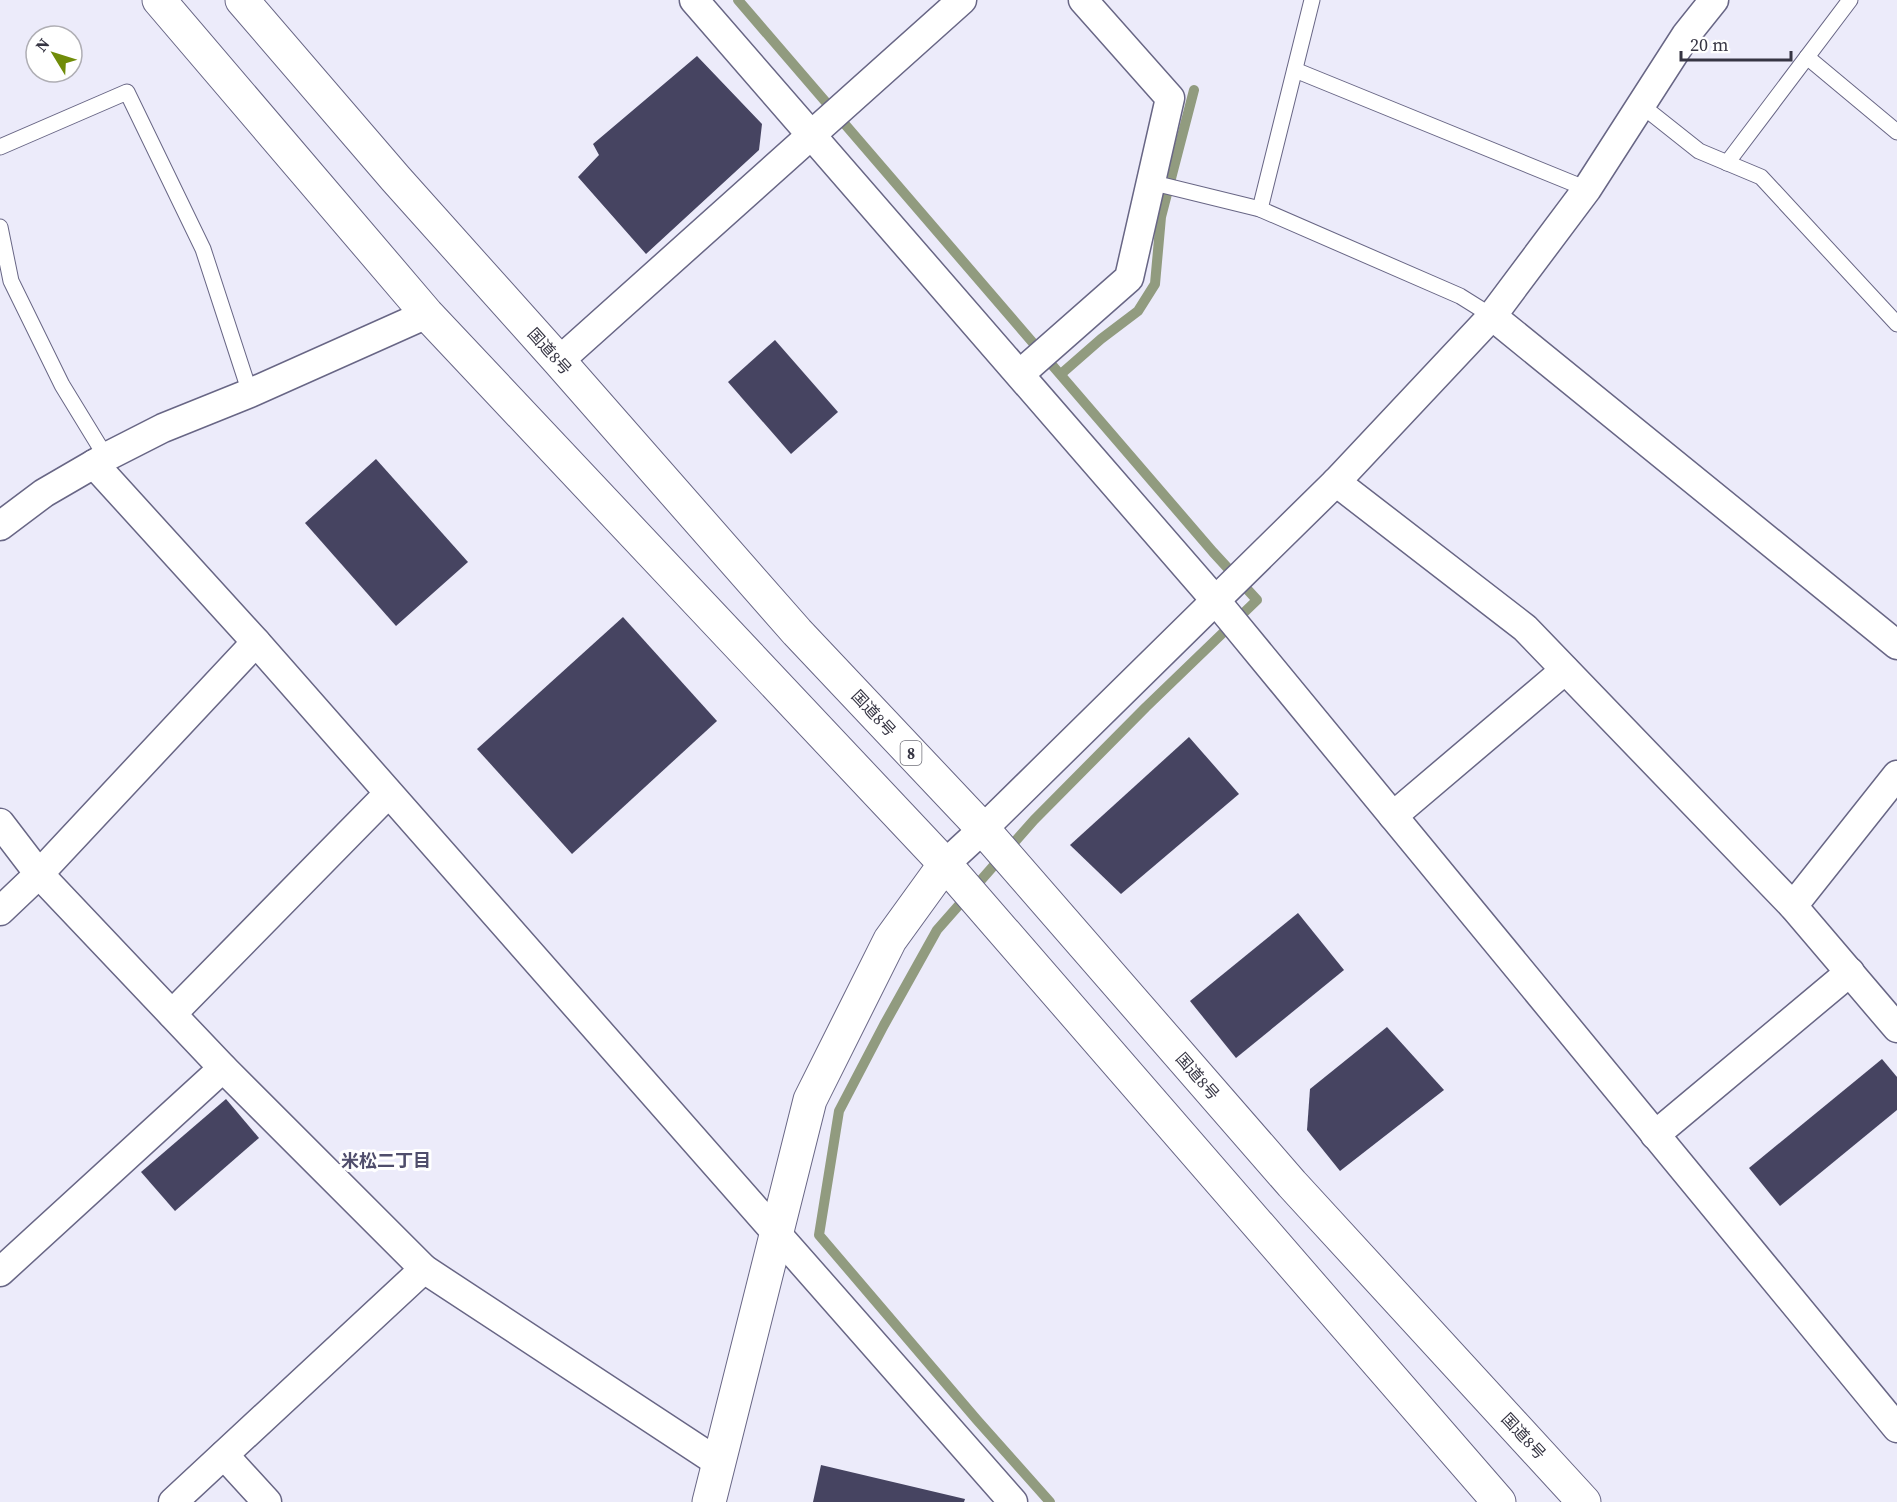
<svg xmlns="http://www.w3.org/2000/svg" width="1897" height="1502" font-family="'Source Serif 4','Noto Sans JP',serif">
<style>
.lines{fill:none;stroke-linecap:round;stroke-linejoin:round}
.stream{stroke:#919b7f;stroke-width:10}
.building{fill:#464461}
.lane-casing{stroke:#686685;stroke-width:17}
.street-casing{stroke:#686685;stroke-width:31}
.secondary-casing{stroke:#686685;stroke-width:35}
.highway-casing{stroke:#686685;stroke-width:35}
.lane{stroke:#fff;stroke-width:15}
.street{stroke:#fff;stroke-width:28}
.secondary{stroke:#fff;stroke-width:33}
.highway{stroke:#fff;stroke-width:33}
.labels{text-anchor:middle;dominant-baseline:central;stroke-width:6;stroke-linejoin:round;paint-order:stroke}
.shield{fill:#fff;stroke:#72727b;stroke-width:1.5}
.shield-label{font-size:15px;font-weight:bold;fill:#363543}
.street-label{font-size:16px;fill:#363543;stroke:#fff}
.neighbourhood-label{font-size:18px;font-weight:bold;fill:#4f4d6b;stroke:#fff}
</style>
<rect width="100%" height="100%" fill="#ecebfa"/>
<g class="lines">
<g class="stream">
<polyline points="738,0 1213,552 1257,600 1146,707 1034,820 937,930 884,1025 839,1111 819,1235 977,1420 1050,1502"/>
<polyline points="1061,374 1101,339 1138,311 1155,284 1161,217 1194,90"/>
</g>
</g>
<g class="building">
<polygon points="697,56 762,124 759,150 646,254 578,177 599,155 593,144"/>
<polygon points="775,340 838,412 791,454 728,382"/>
<polygon points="376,459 468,562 396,626 305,523"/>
<polygon points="623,617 717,721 572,854 477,749"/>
<polygon points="1189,737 1239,794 1121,894 1070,845"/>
<polygon points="1298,913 1344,970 1236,1058 1190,1001"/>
<polygon points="1387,1027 1444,1090 1340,1171 1307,1130 1310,1089"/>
<polygon points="1882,1059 1897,1077 1897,1110 1780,1206 1749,1168"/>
<polygon points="226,1099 259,1138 175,1211 141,1172"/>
<polygon points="821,1465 965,1499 964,1502 813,1502"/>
</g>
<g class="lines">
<g class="lane-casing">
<g id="lane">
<polyline points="1807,57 1897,132"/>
<polyline points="1295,70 1587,189"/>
<polyline points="1641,105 1699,151 1761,177 1897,324"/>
<polyline points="0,147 127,92 203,249 250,393"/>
<polyline points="1727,163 1850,0"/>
<polyline points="1150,182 1260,209 1460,296 1492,316"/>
<polyline points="1260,209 1312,0"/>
<polyline points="0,227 11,281 62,385 106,457"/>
</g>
</g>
<g class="street-casing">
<g id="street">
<polyline points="694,0 1216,601 1897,1428"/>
<polyline points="1492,316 1897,645"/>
<polyline points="559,361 962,0"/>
<polyline points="1020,374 1129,278 1170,98 1083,0"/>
<polyline points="94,464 256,642 1013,1502"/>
<polyline points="1336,482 1525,628 1793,906 1897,1028"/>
<polyline points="0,526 44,493 106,457 163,428 250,393 427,314"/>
<polyline points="1393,816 1565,670"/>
<polyline points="0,823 39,874 223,1068 424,1269 719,1463"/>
<polyline points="945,864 983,829 1336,482 1492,316 1587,189 1686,35 1714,0"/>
<polyline points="1793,906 1897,775"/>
<polyline points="0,911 39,874 256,642"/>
<polyline points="172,1014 388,794"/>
<polyline points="1655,1135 1850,972"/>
<polyline points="0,1272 223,1068"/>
<polyline points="224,1455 267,1502"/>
<polyline points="173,1502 424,1269"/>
</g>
</g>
<g class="secondary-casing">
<polyline id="secondary" points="709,1502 810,1100 890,940 945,864"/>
</g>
<g class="highway-casing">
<g id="highway">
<polyline points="159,0 427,314 945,864 1499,1502"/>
<polyline points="242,0 396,179 559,361 797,632 983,829 1292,1184 1584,1502"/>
</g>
</g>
<use href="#lane" class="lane"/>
<use href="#street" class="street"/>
<use href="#secondary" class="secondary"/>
<use href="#highway" class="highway"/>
</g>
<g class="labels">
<rect class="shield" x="900.5" y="741" width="21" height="24" rx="4.5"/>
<g class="shield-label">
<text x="911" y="753">8</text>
</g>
<g class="street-label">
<text transform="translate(550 351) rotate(48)">国道8号</text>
<text transform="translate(874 713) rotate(47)">国道8号</text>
<text transform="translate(1198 1076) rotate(49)">国道8号</text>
<text transform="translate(1524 1436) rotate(47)">国道8号</text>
</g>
<g class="neighbourhood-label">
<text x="386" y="1160">米松二丁目</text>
</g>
</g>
<g transform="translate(54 54) rotate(308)"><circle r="28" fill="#ffffff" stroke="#afaeb4" stroke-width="1.5"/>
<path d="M0-4.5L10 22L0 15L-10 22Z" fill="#708c09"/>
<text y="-9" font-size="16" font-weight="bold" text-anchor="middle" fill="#363543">N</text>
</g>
<path d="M1681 51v9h110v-9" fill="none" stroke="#363543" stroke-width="3"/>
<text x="1690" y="51" font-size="18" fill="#363543" stroke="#ffffff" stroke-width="4.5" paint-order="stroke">20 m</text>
</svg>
